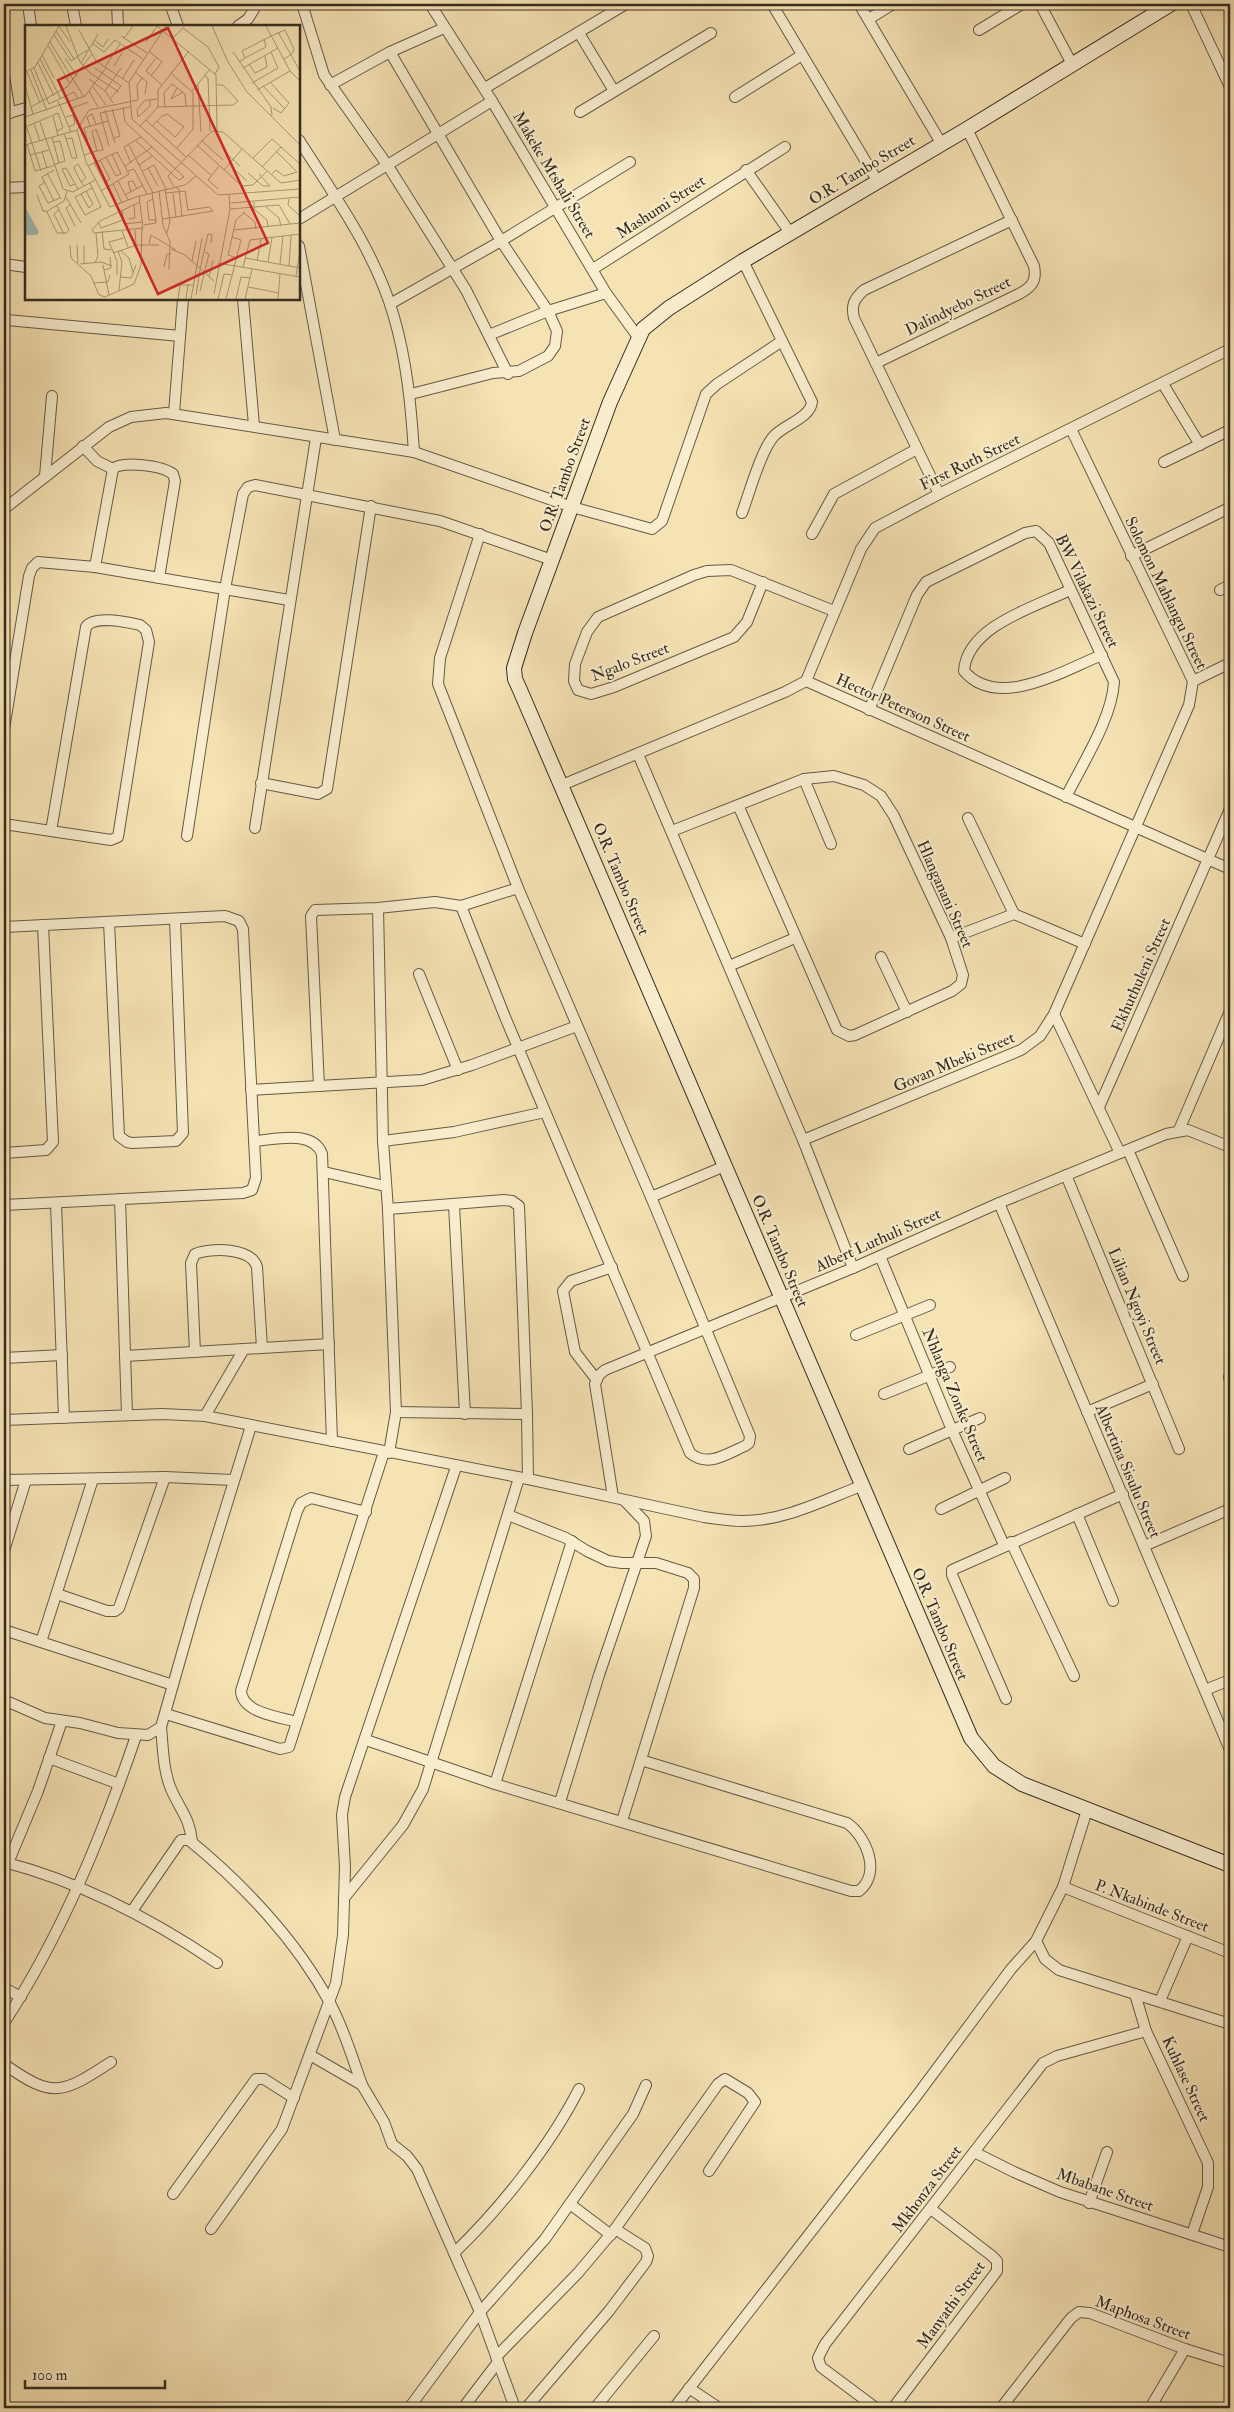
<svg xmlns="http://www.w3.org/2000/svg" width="1234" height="2412" font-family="'IM FELL Double Pica',serif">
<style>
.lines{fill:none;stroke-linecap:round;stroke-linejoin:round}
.street-casing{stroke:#645a46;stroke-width:12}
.secondary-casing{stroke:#342c21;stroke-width:16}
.street{stroke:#f9edce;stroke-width:10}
.secondary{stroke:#f9edce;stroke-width:14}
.labels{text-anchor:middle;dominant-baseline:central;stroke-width:4;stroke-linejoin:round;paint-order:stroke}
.street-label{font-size:16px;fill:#342c21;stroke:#f9edce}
.inset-road{fill:none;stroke:#a89a79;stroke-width:1}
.view{fill:#d62828;fill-opacity:0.15;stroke:#d62828;stroke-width:2.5}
.inset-edge{fill:none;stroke:#342c21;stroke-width:2.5}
</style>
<rect width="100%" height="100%" fill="#f6e3b4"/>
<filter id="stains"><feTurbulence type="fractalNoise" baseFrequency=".004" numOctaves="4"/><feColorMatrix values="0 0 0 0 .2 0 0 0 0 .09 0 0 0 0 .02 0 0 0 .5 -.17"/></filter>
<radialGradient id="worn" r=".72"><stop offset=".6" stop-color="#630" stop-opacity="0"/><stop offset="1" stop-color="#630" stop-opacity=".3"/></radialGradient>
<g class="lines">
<g class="street-casing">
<g id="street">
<polyline points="28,4 31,26"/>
<polyline points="72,4 76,26"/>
<polyline points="117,4 118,26"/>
<polyline points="170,4 178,26"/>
<polyline points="302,4 324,75 388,166 466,290 508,374"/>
<polyline points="430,4 492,101 606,293 638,337"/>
<polyline points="772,4 878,182"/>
<polyline points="859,4 941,143"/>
<polyline points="1040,4 1072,64"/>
<polyline points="1191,4 1230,87"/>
<polyline points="869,19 893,4"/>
<polyline points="238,26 248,19 257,4"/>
<polyline points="979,30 1022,4"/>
<polyline points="579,33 614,91"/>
<polyline points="390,52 501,241 548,311 557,331 555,346 548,356 519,371 493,373 411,394"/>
<polyline points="4,76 10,113"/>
<polyline points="330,85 390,52 444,28"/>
<polyline points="485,88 626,4"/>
<polyline points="735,97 802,55"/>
<polyline points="580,112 711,33"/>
<polyline points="5,114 26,108"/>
<path d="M 299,140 C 334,195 376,253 394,317 C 407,362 411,406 414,452"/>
<polyline points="746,170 791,234"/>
<polyline points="4,188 26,187"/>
<polyline points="299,219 492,101"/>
<polyline points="299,246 335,440"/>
<polyline points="4,264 26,267"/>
<polyline points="593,269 785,147"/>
<polyline points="243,299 254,425"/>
<polyline points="390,304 501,241 630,162"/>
<polyline points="7,320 180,336"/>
<polyline points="489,335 548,311 606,293"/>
<path d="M 876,363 L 1019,294 C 1032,287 1037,281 1034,266 L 967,129"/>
<polyline points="1163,384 1200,445"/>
<polyline points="174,413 183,299"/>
<polyline points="83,446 97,461 113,469"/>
<polyline points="1164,462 1230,430"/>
<polyline points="45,476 52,396"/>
<path d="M 939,494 L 854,318 C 851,305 854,299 864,290 L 1012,220"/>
<polyline points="4,509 109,427 131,417 166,413 414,452 572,507 652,529 662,521 706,394 717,384 782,341"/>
<path d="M 742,513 C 749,494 762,447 775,435 C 786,424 810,418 812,402 L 743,261"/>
<polyline points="812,534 834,494 917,449"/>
<polyline points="1131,556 1229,508"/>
<path d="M 95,567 L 113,469 C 122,460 163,466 173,474 L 175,481 L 159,578"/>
<polyline points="763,582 747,622 734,637 614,687 591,694 578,690 574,681 575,664 587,632 598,617 694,575 707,571 731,570 834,611"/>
<path d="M 1070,590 C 1035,607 967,626 964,671 C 998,711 1064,670 1102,655"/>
<polyline points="1220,590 1230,585"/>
<polyline points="806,681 861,549 875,528 939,494 1230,349"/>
<polyline points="1193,681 1230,663"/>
<path d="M 869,710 L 917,595 L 926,582 L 1025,533 L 1036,531 L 1049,543 L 1114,682 C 1112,719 1082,764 1066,797"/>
<polyline points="4,729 29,576 32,568 38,562 95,567 289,600"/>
<polyline points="638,754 803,1140 853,1268"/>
<polyline points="804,779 831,844"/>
<polyline points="261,783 318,794 327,789 371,506"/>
<polyline points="562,785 785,692 806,681 1230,869"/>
<polyline points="968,818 1014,914"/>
<path d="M 4,824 L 111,840 L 118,837 L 149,642 L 146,630 L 140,625 C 127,622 94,615 86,627 L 51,831"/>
<polyline points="255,828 316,438"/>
<polyline points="672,831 804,779 834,776 864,785 881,796 894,816 951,938 963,975 961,984 952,991 855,1035 849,1036 837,1030 738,805"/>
<polyline points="187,836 225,589 243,494 248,487 255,485 440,521 552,560"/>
<path d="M 461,906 L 505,1017 L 690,1453 C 708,1468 726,1454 745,1446 L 749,1443 L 750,1436 L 651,1197 L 518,888 L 438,684 L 440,658 L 480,534"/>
<polyline points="378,908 383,1141 388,1209 396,1412 389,1453"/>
<polyline points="109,922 119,1136 127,1142 132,1143 176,1141 183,1133 175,919"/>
<polyline points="4,927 225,916 239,921 243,929 256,1178 252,1190 243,1193 4,1205"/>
<polyline points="951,938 1014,914 1085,944"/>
<polyline points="881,957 907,1012"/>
<polyline points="729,966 795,938"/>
<polyline points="419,974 458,1070"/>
<polyline points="1054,1014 1120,1153"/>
<polyline points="319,1086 311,916 315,910 378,908 435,902 461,906 518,888"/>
<polyline points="251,1090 422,1080 472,1065 577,1026"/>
<polyline points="1099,1107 1230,809"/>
<polyline points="1179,1130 1230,1011"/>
<polyline points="803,1140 1021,1050 1040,1036 1054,1014 1189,705 1193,681 1071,429"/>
<path d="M 254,1141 C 274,1140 313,1129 322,1154 L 332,1441"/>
<polyline points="383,1141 454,1132 545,1112"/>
<polyline points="1128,1150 1183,1276"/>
<polyline points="4,1153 46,1150 53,1142 43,925"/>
<polyline points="324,1172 385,1186"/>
<polyline points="1066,1175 1179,1449"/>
<polyline points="651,1197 725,1166"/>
<polyline points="120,1199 127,1415"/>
<polyline points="56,1203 64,1418"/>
<polyline points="999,1203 1230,1750"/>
<polyline points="454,1205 465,1414"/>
<polyline points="388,1209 504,1200 512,1201 519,1206 527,1414 528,1479"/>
<polyline points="880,1256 952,1430 1004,1545"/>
<polyline points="856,1335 930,1305"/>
<path d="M 195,1352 L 191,1263 L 195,1254 C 211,1247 252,1248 257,1267 L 262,1348"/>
<polyline points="125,1356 329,1344"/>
<polyline points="4,1358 62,1355"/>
<polyline points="1229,1377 1230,1380"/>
<polyline points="596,1379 575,1352 563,1291 571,1281 612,1267"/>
<polyline points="884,1394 950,1367"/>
<polyline points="396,1412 527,1414"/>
<polyline points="1087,1412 1153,1384"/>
<polyline points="205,1416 244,1349"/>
<path d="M 4,1420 L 162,1414 L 205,1416 L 528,1479 L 704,1517 C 717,1519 730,1521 743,1521 C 784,1521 824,1500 861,1486"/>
<polyline points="909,1449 980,1418"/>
<polyline points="4,1480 165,1477 233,1480"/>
<polyline points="613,1497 595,1384 599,1375 605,1370 853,1268 999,1203 1166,1134 1188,1130 1230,1147"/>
<polyline points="941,1509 1005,1478"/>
<polyline points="1077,1514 1113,1601"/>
<polyline points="508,1515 566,1538 587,1551 608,1561 622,1563 656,1563 688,1573 694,1579 694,1588 622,1821"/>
<polyline points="1011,1542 1074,1676"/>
<polyline points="1144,1546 1230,1509"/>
<polyline points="4,1551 26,1480"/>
<polyline points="57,1594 107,1611 115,1611 119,1608 165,1477"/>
<polyline points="4,1630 173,1685"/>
<polyline points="41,1642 93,1479"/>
<polyline points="1205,1690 1230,1680"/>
<polyline points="1006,1699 952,1575 952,1570 1123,1494"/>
<polyline points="4,1700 45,1718 80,1723 118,1733 148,1735 161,1727 196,1604 251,1426"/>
<polyline points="166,1714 280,1749 289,1747 384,1452"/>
<path d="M 297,1722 C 280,1717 242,1713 241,1691 L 297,1511 L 301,1503 L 311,1498 L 366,1512"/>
<path d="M 161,1727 C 163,1747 163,1770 171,1789 C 180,1810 190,1818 192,1842"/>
<path d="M 366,1740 L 495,1784 L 851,1891 L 859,1891 C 882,1873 866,1836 847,1823 L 641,1760"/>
<polyline points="49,1758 119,1784"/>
<polyline points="495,1784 572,1541"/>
<polyline points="560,1802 599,1675 646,1536 644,1521 624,1500"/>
<path d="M 4,1862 C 81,1882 152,1919 217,1963"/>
<polyline points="8,1863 38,1791 62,1721"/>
<polyline points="1063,1887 1230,1953"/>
<polyline points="344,1898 403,1825 423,1789 519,1478"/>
<path d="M 132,1911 L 181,1840 L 189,1840 C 243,1884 297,1941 330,2003 C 344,2029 352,2057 362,2085"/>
<polyline points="1036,1941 1045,1959 1059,1970 1230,2024"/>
<polyline points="4,1988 21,1997"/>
<polyline points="1135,1994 1146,2031 1208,2163 1208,2187 1192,2234"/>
<polyline points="1160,2001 1188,1936"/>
<path d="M 4,2023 C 62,1934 102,1836 136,1736"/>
<polyline points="310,2055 362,2085 384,2122 392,2144 407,2156 417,2169 480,2312 515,2408"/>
<path d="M 4,2064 C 53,2099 62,2094 111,2062"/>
<polyline points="974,2152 1014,2172 1060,2192 1230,2247"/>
<polyline points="173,2194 256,2079 264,2079 294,2098"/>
<polyline points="1089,2203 1107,2152"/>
<polyline points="570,2204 611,2235"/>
<polyline points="211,2229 282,2129 336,1983 343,1935 345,1867 342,1815 345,1797 456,1467"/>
<path d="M 454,2253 C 500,2209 550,2146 579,2089"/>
<polyline points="496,2357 578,2273 615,2229 718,2084 725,2079 748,2093 755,2102 709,2171"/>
<polyline points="689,2388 719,2408"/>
<polyline points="409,2408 480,2312 545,2239 633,2114 646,2085"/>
<polyline points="463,2408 498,2362"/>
<polyline points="526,2408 609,2311 646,2262 648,2256 645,2248 615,2229"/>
<polyline points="595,2408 654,2336"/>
<polyline points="674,2408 915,2098 1011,1969 1036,1941 1063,1887 1087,1810"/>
<polyline points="876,2408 821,2367 818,2358 825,2344 1043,2063 1057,2056 1146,2031"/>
<polyline points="893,2408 997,2271 997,2261 992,2256 931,2209"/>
<polyline points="1001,2408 1071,2318 1079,2312 1090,2313 1185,2349 1230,2363"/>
<polyline points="1150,2408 1185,2349"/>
</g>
</g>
<g class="secondary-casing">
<polyline id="secondary" points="1171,4 967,129 743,261 669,308 643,329 610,402 525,633 514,668 515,679 520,690 971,1738 994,1766 1022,1784 1230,1865"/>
</g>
<use href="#street" class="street"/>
<use href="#secondary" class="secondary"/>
</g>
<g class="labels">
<g class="street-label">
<text transform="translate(862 170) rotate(-31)">O.R. Tambo Street</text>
<text transform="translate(554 175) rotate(59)">Makeke Mtshali Street</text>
<text transform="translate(661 207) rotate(-33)">Mashumi Street</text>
<text transform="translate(958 306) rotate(-26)">Dalindyebo Street</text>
<text transform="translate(970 462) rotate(-26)">First Ruth Street</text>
<text transform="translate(565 475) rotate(-70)">O.R. Tambo Street</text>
<text transform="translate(1087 591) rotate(64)">BW Vilakazi Street</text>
<text transform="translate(1166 593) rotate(64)">Solomon Mahlangu Street</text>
<text transform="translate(630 662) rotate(-21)">Ngalo Street</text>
<text transform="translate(903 708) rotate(24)">Hector Peterson Street</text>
<text transform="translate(621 879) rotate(67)">O.R. Tambo Street</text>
<text transform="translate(945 894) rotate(66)">Hlanganani Street</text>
<text transform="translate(1141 975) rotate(-66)">Ekhuthuleni Street</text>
<text transform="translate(954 1062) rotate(-23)">Govan Mbeki Street</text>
<text transform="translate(878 1240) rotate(-24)">Albert Luthuli Street</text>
<text transform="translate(780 1251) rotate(67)">O.R. Tambo Street</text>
<text transform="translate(1137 1306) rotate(67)">Lilian Ngoyi Street</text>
<text transform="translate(955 1395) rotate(67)">Nhlanga Zonke Street</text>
<text transform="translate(1128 1471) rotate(67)">Albertina Sisulu Street</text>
<text transform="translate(940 1624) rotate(67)">O.R. Tambo Street</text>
<text transform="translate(1152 1906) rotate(21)">P. Nkabinde Street</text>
<text transform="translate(1186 2079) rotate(65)">Kuhlase Street</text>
<text transform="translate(927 2189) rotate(-53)">Mkhonza Street</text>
<text transform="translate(1105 2190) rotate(19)">Mbabane Street</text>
<text transform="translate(951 2305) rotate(-54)">Manyathi Street</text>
<text transform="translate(1143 2318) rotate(20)">Maphosa Street</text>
</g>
</g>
<g transform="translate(25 25)">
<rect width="275" height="275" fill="#f6e3b4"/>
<path d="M 0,182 L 14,207 L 12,210 L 0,210 Z" fill="#a0bcb6"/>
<path class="inset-road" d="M 34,1 L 45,17M 41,1 L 55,37 L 65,48 L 94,67M 141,1 L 104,57 L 107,94 L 193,170 L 275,164M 187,1 L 203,37 L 222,67 L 275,120M 241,1 L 265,46 L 275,56M 54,5 L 71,36 L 104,58M 31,6 L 49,34M 253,7 L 275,46M 29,10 L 46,36 L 62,25M 96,11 L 122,28M 246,11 L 260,5 L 269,24 L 267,29 L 259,34M 99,13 L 108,1M 148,13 L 158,3 L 183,22 L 194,42 L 190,49M 69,15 L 78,22 L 83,14M 25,17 L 59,72M 121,17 L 132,1 L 191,50 L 192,106M 67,18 L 79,27 L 90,15 L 118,34M 23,20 L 45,59M 124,26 L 137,37 L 126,51M 208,27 L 246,82 L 247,91M 17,30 L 29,53M 132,32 L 121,46 L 137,60M 40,33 L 52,51M 220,33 L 241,22 L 239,14M 15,34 L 36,74M 214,37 L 220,33 L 217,26 L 246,11M 13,38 L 29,71M 56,38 L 73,9M 224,39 L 230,48 L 242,42 L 240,31M 89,41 L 97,28M 80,42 L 95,19M 9,43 L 24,79 L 49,67 L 53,74M 70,43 L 96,61 L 86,73M 218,43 L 253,23M 6,45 L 22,86M 0,47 L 10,42 L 34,1M 2,47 L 15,78M 110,47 L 122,57 L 120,69M 146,48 L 168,68 L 168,104 L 152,123M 179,50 L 183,53 L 185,106M 117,53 L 112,60 L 113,75 L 64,85 L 52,105 L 61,137 L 85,182 L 111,172 L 160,160 L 171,151M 64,54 L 80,66 L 88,78M 97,54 L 109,35M 245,57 L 264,78 L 256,88 L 248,83M 227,58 L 253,43 L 246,27M 173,59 L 176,107M 0,60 L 8,89M 238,61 L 260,84M 68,62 L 81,80M 152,63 L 146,74 L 158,67M 232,65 L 265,46M 64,66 L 73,82M 80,66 L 96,43M 167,66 L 185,44M 125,75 L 125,81 L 113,92 L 112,85 L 118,77 L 121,75 L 125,75 L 132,74M 33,76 L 46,107M 6,82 L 42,62 L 66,30M 98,82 L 100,97 L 159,152 L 154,155 L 111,116M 133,82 L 133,65 L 164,26M 140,82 L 139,68 L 147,59 L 160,69 L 161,81M 47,83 L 63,77M 87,84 L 95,111 L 89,113M 80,85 L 90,118M 28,91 L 33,110M 0,92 L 60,71 L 81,43M 41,92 L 48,90 L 50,99 L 44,102M 121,95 L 161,132M 0,97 L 16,146M 15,97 L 38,164 L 48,167 L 70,155M 9,99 L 15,116M 3,101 L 33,88 L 38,103 L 32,106M 65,101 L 62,92 L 67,89 L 71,99M 115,101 L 133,82 L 208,80 L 213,76 L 198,60 L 192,60M 127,101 L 137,91 L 142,89 L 159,102 L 150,112 L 132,96M 39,109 L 41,114 L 47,133 L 52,133 L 47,113 L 41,114M 27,112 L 34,138M 176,115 L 198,135M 2,119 L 10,146 L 28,141M 0,120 L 52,105M 104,120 L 128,168M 172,120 L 217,161 L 228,160 L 242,146M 84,121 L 75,88 L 105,82M 199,126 L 215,141M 17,127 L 22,143M 66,128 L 59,103 L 83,96M 5,130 L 24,125M 59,130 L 72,126 L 78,125 L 78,124 L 71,104 L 67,107 L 72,126M 163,130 L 186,150M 81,132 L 91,151 L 96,149 L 87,129M 228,133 L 247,114 L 275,139M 75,135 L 85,154 L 79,158M 69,138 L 92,181M 106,138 L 99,122 L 116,112M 28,140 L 40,136 L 35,116 L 29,117M 114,140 L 127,131M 63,141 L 92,127 L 104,149 L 76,166M 100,141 L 127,122M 237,142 L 256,122M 123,143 L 133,161M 209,144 L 222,156M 29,145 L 17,152 L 29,176M 199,145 L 217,124M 103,146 L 109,144 L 122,169M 118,146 L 129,140 L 141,164M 22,148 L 36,174M 223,148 L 238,161 L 245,161 L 234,149M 246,150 L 251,145 L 259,151 L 272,147 L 251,126M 93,156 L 103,175M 20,157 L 14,161 L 23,178 L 35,173M 56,157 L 61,153 L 53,139 L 49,142 L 49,143 L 56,157 L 59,161M 65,158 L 76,182 L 60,190 L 50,172 L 67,163M 256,158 L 275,155M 50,159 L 45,161 L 37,144 L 41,143 L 53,164M 88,159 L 97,178M 149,162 L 143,151 L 187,106 L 198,107 L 256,158M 150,162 L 154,164 L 157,192M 140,164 L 145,196 L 142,208M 193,164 L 183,155 L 194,141M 134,166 L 138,200 L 145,217 L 144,244M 106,167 L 103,157 L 108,156 L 112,164M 127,168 L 131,195M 141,168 L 160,166 L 163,186M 148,168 L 151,193M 56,169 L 64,183 L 68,179 L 61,166M 12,170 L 18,186 L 22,186M 100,170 L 118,160M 114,171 L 118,203 L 69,208 L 67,205 L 75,196 L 115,177M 41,172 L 56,198M 128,174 L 122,177 L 124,195 L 131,195M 264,174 L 263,180 L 275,191M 229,177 L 229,184 L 242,195 L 243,202M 206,178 L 275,172M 46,179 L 41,183 L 50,201M 254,180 L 265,199M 32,181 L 44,205 L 41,208 L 32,208 L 22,187 L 24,185 L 39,176 L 42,166M 241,182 L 254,193 L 256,201M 205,184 L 254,180M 34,185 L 29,189 L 39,209M 97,185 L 99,199 L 118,197M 218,187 L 230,197 L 231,204M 104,194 L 110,193 L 109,179M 138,194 L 188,186 L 184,182 L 163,185M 73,197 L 76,203 L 98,195M 119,200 L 131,198 L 131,195M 110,205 L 111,220M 209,205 L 275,198M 77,206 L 79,224 L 86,225M 97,206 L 103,222M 124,219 L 126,210 L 151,225M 45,220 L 46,233 L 66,251 L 74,270 L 80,272 L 109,259 L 116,240 L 117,203M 52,220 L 53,238M 146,224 L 160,230 L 189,256M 95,225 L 104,233 L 108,247M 93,226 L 97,237 L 94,265M 88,228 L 112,220 L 134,220M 212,233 L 203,230 L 211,195 L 219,188M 220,233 L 275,243M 167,236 L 171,216M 232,236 L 236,214M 243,237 L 247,213M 70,238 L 73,231 L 71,208M 193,238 L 275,252M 55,239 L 76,237 L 87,241M 59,239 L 59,221M 255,239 L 258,211M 78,240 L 84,270M 264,241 L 266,210M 139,242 L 142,229 L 146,229M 218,242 L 225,215 L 275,209M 175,244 L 183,209 L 187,210 L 186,218M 79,245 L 86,243 L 85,232M 92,250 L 92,236 L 84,217 L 99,213M 271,251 L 275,225M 95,252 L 106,253 L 111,240M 184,252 L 188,235M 68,258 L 83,257 L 85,250M 223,262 L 254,268M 175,266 L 184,229 L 180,227M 189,269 L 205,184 L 204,170M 171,270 L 175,245M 153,274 L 155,260 L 168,260M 161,274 L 163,259M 166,274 L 177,213M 193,274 L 199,249 L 208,250M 201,274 L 216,215 L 207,212M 211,274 L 216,252 L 225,253M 220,274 L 227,244M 253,274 L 255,249"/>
<path class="view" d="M 143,3 L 243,218 L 133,269 L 33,55 Z"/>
<rect width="275" height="275" class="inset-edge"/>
</g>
<rect width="1234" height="2412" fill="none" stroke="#f6e3b4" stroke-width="20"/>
<rect x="5" y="5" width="1224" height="2402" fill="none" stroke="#342c21" stroke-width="2.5"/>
<rect x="10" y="10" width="1214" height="2392" fill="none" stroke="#342c21"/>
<path d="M25 2380v8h140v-8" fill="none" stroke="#342c21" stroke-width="2.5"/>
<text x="32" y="2380" font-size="15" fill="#342c21" stroke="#f9edce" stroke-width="4" paint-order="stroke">100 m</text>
<rect width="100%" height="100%" filter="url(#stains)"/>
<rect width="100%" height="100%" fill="url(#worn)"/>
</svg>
